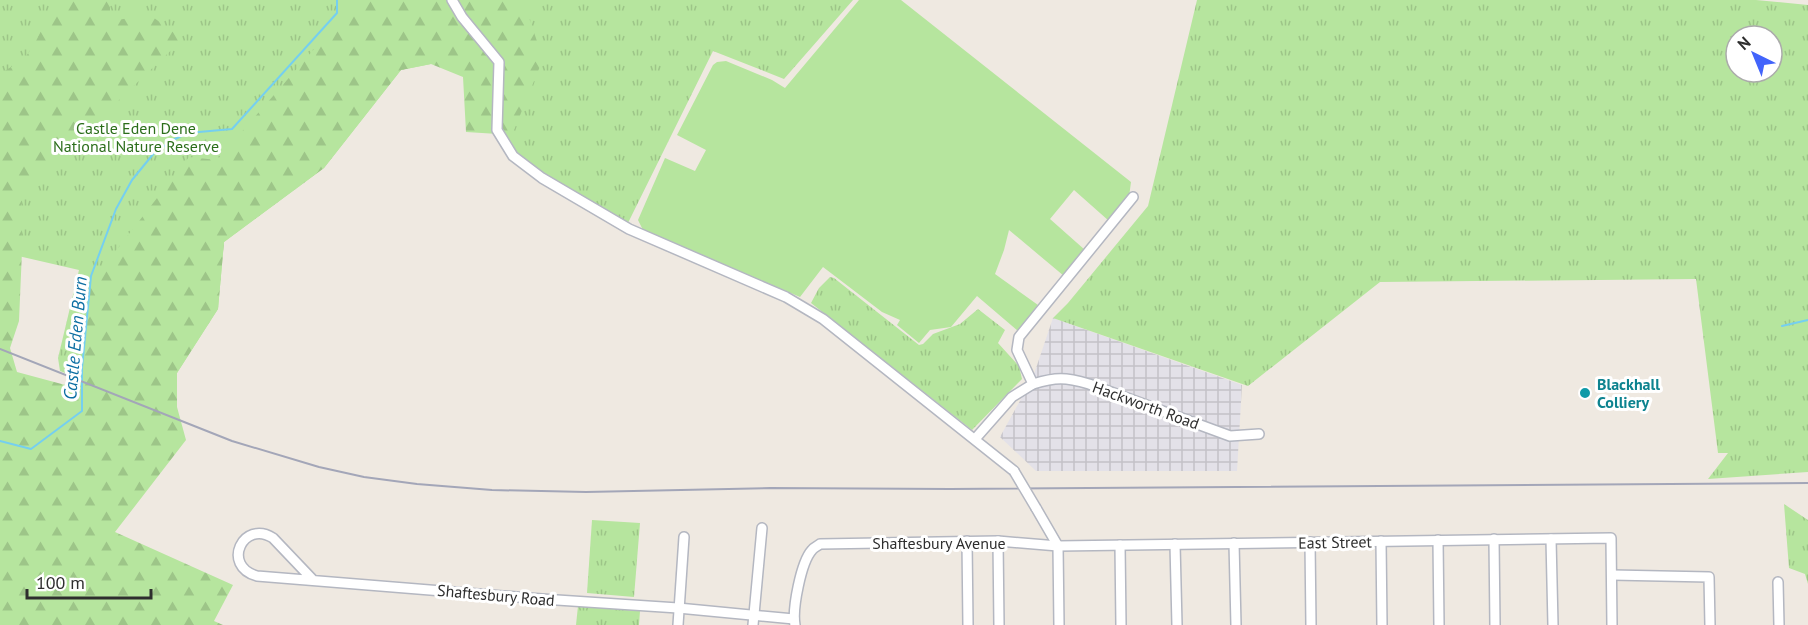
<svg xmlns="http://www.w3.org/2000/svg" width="1808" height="625" font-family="'PT Sans',sans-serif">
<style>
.industrial{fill:url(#industrial-grid)}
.grass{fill:url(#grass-tufts);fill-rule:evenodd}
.forest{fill:url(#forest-firs)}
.garden{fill:#b6e59e}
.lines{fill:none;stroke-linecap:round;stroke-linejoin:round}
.stream{stroke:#75cff0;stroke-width:2}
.minor-casing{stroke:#b4b7c1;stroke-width:12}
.minor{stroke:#fff;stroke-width:9}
.rail{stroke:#a3a6b8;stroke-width:2}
.minor-bridge-casing{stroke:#b4b7c1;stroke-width:12;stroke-linecap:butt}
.minor-bridge{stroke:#fff;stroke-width:9}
.culture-dot{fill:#0f9aa8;stroke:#fff;stroke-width:2}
.labels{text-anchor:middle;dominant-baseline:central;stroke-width:6;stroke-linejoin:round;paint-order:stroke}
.park-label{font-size:16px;fill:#2c6e1b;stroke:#fff}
.culture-label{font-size:16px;font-weight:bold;fill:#0d838f;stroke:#fff;text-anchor:start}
.street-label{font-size:16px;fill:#2e2e2e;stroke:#fff}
.water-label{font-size:18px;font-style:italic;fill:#0d6fa3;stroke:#fff}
</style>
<defs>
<pattern id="industrial-grid" width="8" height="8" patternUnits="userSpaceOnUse" patternTransform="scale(1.5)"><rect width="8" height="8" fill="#e3e1e8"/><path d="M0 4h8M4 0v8" fill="none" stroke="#c3c1c7"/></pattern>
<pattern id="grass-tufts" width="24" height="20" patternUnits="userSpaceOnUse" patternTransform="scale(1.5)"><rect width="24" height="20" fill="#b6e59e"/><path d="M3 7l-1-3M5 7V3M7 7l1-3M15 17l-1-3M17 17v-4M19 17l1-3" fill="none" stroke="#9dc588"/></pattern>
<pattern id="forest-firs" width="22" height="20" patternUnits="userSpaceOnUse" patternTransform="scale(1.5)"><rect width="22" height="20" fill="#b6e59e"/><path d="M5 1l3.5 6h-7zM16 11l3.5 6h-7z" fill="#9dc588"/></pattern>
</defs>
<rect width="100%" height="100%" fill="#efe9e1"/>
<polygon class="industrial" points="1053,318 1242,385 1237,471 1036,471 1000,437 1033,377"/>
<g class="grass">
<polygon points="0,0 853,0 784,79 713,51 626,227 513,156 497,130 499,62 431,64 401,70 324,168 224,242 218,309 177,373 163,412 60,371 58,358 79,270 14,255 0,316"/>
<path d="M 1197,0 L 1756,0 L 1808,5 L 1808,472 L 1708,479 L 1728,453 L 1718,453 L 1696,279 L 1380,282 L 1248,386 L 1053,318 L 1068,303 L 1148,206 ZM 1736,36 L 1772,36 L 1772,72 L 1736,72 Z"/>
<polygon points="830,277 834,278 919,345 923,344 933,334 960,324 978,309 1005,330 998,343 1019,366 1022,379 972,430 811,303 819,288"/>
<polygon points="1784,504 1808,520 1808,584 1805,574 1789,568"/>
<polygon points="592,520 640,523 634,597 587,593"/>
<polygon points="578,606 640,611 639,625 576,625"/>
</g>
<polygon class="forest" points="65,0 110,0 110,21 150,15 183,39 123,96 75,146 30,185 21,200 22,251 19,321 10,348 17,372 69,386 90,284 189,157 217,160 357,0 523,0 543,59 512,135 466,132 463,77 431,64 401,70 324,168 224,242 218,309 177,373 177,407 186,440 115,532 233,585 214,621 223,625 0,625 0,74 25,58 36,41 48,17"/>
<polygon class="garden" points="859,0 901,0 1131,182 1129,197 1109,221 1074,190 1050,219 1085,250 1064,276 1009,230 1004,250 995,274 1038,305 1018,331 977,296 951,327 930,330 919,343 897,325 900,320 882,312 823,267 800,297 643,230 638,220 665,158 695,171 706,150 677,135 713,65 717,62 726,61 772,80 785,88"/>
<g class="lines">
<g class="stream">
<polyline points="1782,326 1808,320"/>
<polyline points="0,441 31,449 82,411 82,368 91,276 116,209 132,180 154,153 173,140 188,133 232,129 337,13 337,0"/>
</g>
<g class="minor-casing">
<g id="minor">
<polyline points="452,0 462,17 499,62 497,130 513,156 542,178 629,229 786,297 823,319 1014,471"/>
<path d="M 1033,384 C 1056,377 1065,377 1089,384 L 1230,436 L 1259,434"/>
<polyline points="975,439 1012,397 1033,384 1017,350 1019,337 1133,197"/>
<polyline points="1036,508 1058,546 1059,625"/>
<polyline points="1494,539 1495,625"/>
<polyline points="1551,539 1553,625"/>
<polyline points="1438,540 1439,625"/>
<polyline points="967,541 968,625"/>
<polyline points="998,541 999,625"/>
<polyline points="1381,541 1382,625"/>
<polyline points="1310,542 1311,625"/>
<polyline points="1234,543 1236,625"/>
<polyline points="1175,544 1177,625"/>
<polyline points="1120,545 1121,625"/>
<polyline points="1612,575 1709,577 1710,625"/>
<path d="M 313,580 L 273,538 C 243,519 221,566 257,576 L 542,599 L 678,608 L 794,619"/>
<polyline points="1778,582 1779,625"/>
<polyline points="678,625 684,537"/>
<polyline points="753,625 762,528"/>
<path d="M 795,625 C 792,609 801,562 812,550 C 814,547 818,546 820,544 L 998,541 L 1058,546 L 1611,538 L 1612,625"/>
</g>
</g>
<use href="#minor" class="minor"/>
<polyline class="rail" points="0,349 232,441 319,467 364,477 417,484 492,490 586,492 770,488 950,489 1808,483"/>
<g class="minor-bridge-casing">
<polyline id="minor-bridge" points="1014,471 1036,508"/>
</g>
<use href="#minor-bridge" class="minor-bridge"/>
</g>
<circle class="culture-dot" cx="1585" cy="393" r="6"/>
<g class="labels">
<g class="park-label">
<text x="136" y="128">Castle Eden Dene<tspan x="136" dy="18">National Nature Reserve</tspan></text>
</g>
<g class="culture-label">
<text x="1597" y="384">Blackhall<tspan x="1597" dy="18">Colliery</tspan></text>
</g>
<g class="street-label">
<text transform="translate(1146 405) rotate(20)">Hackworth Road</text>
<text transform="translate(1335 542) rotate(-1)">East Street</text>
<text x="939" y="543">Shaftesbury Avenue</text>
<text transform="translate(496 595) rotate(5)">Shaftesbury Road</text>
</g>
<g class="water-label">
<text transform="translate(75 338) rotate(-85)">Castle Eden Burn</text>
</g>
</g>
<g transform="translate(1754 54) rotate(317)"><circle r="28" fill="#ffffff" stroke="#ababab" stroke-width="1.5"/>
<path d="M0-4.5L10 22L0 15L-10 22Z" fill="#4264fb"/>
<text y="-9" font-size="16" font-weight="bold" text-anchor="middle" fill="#2e2e2e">N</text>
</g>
<path d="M27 589v9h124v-9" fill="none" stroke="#2e2e2e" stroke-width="3"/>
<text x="36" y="589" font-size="18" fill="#2e2e2e" stroke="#ffffff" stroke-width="4.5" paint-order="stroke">100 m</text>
</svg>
